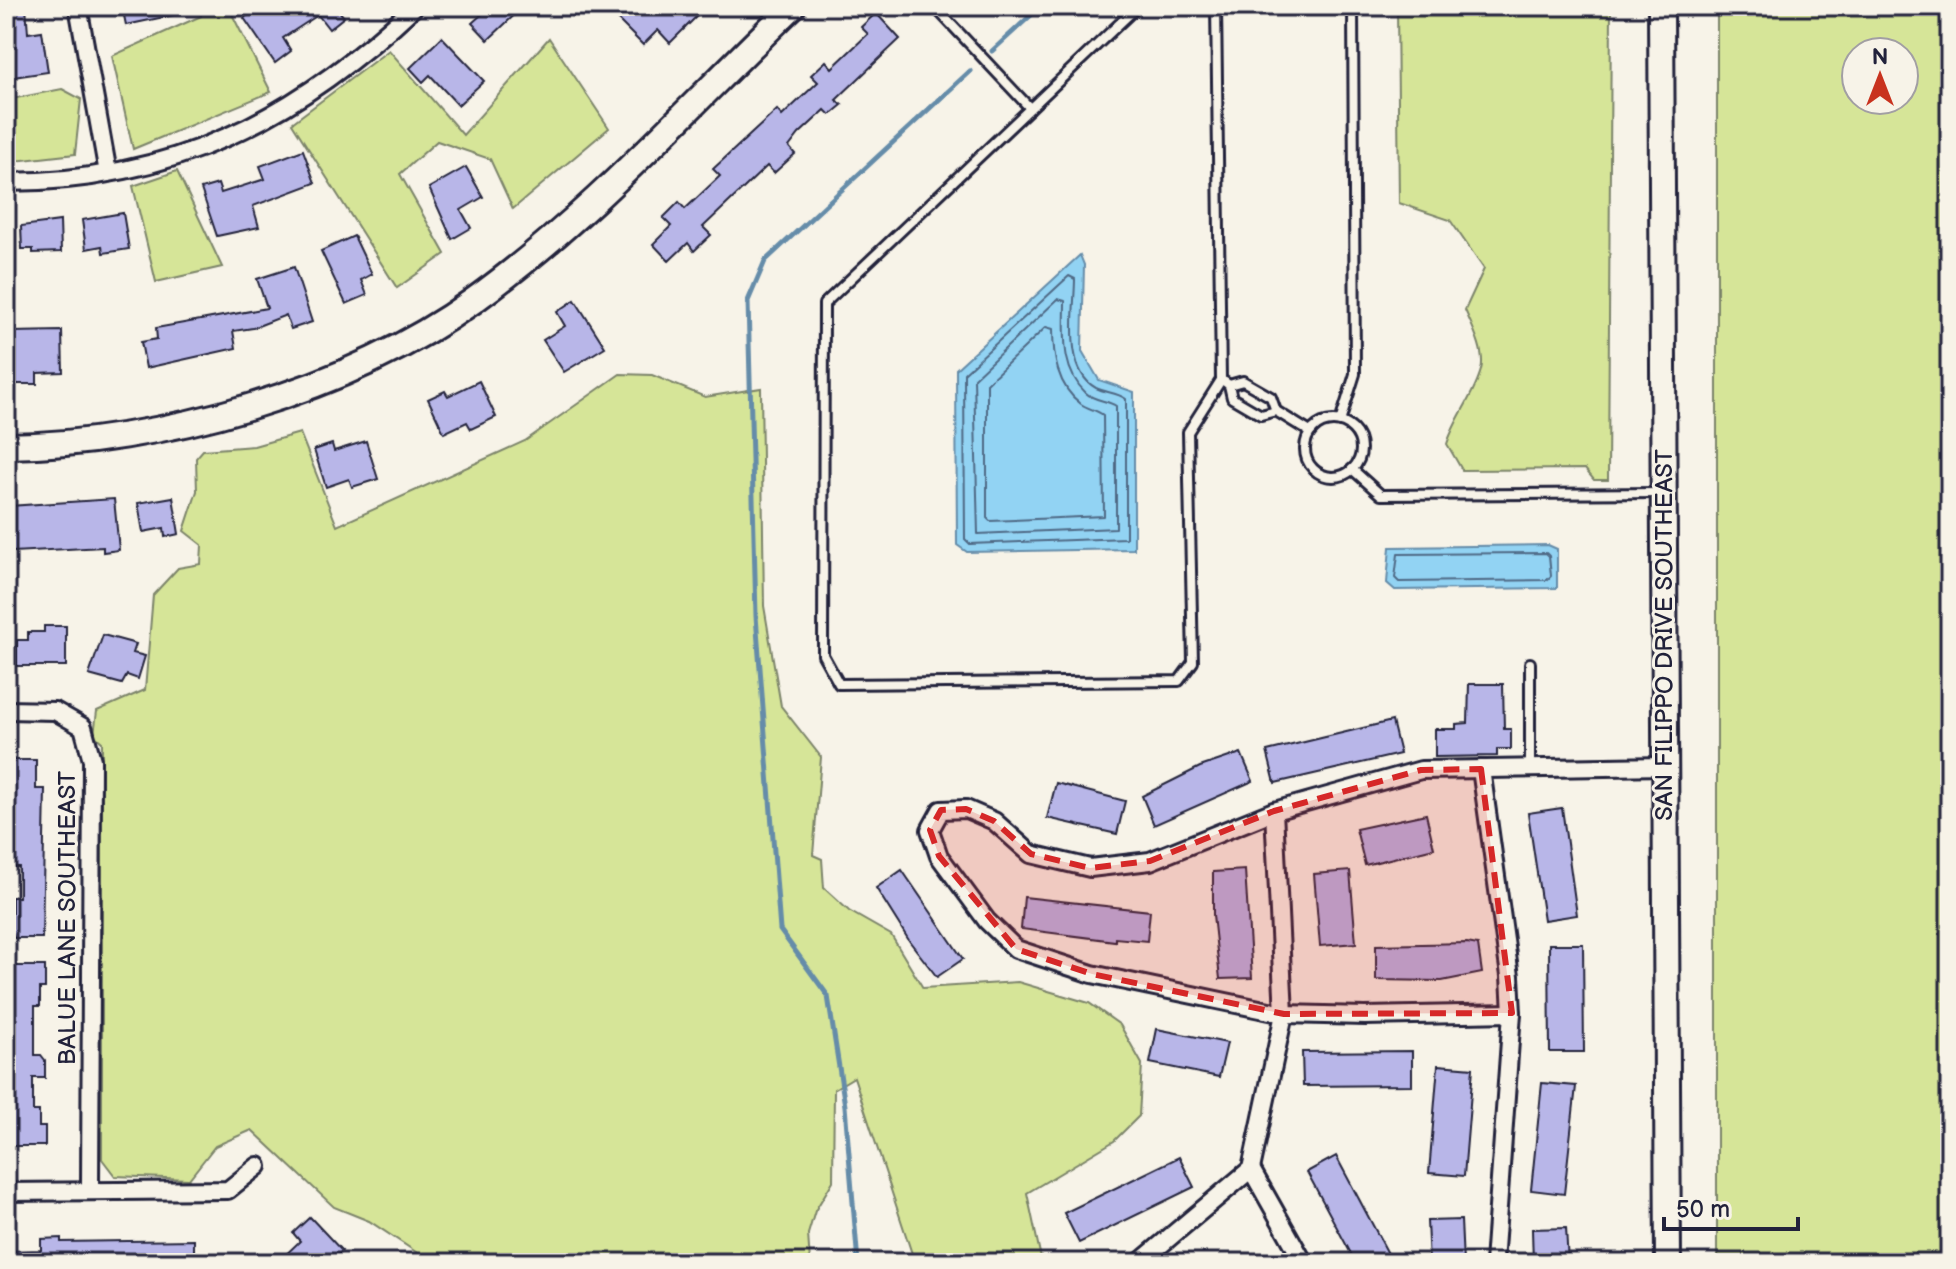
<svg xmlns="http://www.w3.org/2000/svg" width="1956" height="1269" font-family="'Balsamiq Sans',sans-serif">
<style>
.green{fill:#d6e598;stroke:#7c846a;stroke-width:2;fill-rule:evenodd}
.water{fill:#92d3f3;stroke:#658ca9;stroke-width:2}
.lines{fill:none;stroke-linecap:round;stroke-linejoin:round}
.shore{stroke:#4f6985;stroke-width:2}
.stream{stroke:#658ca9;stroke-width:5}
.building{fill:#b8b6e8;stroke:#22223b;stroke-width:2}
.lane-casing{stroke:#22223b;stroke-width:14}
.street-casing{stroke:#22223b;stroke-width:22}
.secondary-casing{stroke:#22223b;stroke-width:30}
.lane{stroke:#f7f3e8;stroke-width:8}
.street{stroke:#f7f3e8;stroke-width:16}
.secondary{stroke:#f7f3e8;stroke-width:24}
.marked{fill:#d62828;fill-opacity:0.2;stroke:#d62828;stroke-width:6;stroke-dasharray:16 10;stroke-linejoin:round}
.labels{text-anchor:middle;dominant-baseline:central;stroke-width:6;stroke-linejoin:round;paint-order:stroke}
.street-label{font-size:24px;fill:#22223b;stroke:#f7f3e8}
</style>
<rect width="100%" height="100%" fill="#f7f3e8"/>
<filter id="ink" filterUnits="userSpaceOnUse"><feTurbulence type="fractalNoise" baseFrequency=".0125" numOctaves="2"/><feDisplacementMap in="SourceGraphic" scale="16" xChannelSelector="R" yChannelSelector="G"/><feConvolveMatrix kernelMatrix="1 2 1 2 8 2 1 2 1" color-interpolation-filters="sRGB"/></filter>
<g filter="url(#ink)">
<g class="green">
<polygon points="201,6 228,6 271,92 133,149 112,56 201,16"/>
<path d="M 1397,6 L 1611,6 L 1608,480 L 1594,480 L 1585,469 L 1462,470 L 1447,444 C 1455,418 1474,396 1481,370 C 1486,353 1472,326 1465,310 L 1484,269 L 1450,220 L 1399,203 Z"/>
<path d="M 1717,6 L 1950,6 L 1950,1263 L 1717,1263 ZM 1904,52 L 1904,100 L 1856,100 L 1856,52 Z"/>
<polygon points="549,38 609,128 513,209 490,159 437,141 400,174 445,254 397,288 292,123 389,50 463,135"/>
<polygon points="62,89 81,99 75,154 6,162 6,100"/>
<polygon points="177,171 222,267 156,282 133,186"/>
<polygon points="620,374 652,375 705,397 761,388 764,606 781,706 821,757 813,855 822,859 824,888 849,911 891,935 923,988 1018,982 1089,1003 1120,1025 1142,1064 1139,1116 1114,1141 1027,1193 1042,1263 915,1263 854,1077 834,1089 833,1181 815,1211 808,1234 810,1263 431,1262 369,1221 334,1207 252,1130 215,1146 189,1179 115,1176 102,1159 102,742 94,735 97,711 145,690 153,595 178,568 201,564 202,545 184,531 197,491 196,458 203,450 254,446 300,433 337,526 525,441"/>
</g>
<g class="water">
<polygon points="1080,255 1084,265 1082,351 1099,380 1134,392 1134,549 967,552 957,545 956,369"/>
<polygon points="1548,545 1557,549 1557,588 1395,590 1387,583 1390,547"/>
</g>
<g class="lines">
<g class="shore">
<path d="M 1069,276 L 1075,279 C 1075,309 1063,370 1096,388 C 1106,393 1117,392 1126,399 L 1126,538 L 970,544 L 965,539 L 964,373 Z"/>
<path d="M 1058,299 L 1065,301 C 1065,334 1060,369 1086,393 C 1094,401 1107,400 1116,406 L 1116,528 L 978,534 L 974,378 Z"/>
<path d="M 1046,327 L 1053,329 C 1053,356 1057,386 1081,404 C 1088,409 1097,410 1103,415 L 1104,516 L 990,521 L 987,518 L 987,383 Z"/>
<polygon points="1546,553 1549,556 1551,576 1547,580 1399,582 1395,578 1398,554"/>
</g>
<g class="stream">
<polyline points="992,51 1041,6"/>
<polyline points="858,1263 845,1106 828,996 780,930 756,616 748,301 765,261 970,71"/>
</g>
</g>
<g class="building">
<polygon points="6,6 26,6 28,33 42,31 48,72 6,78"/>
<polygon points="122,6 188,6 188,12 126,25"/>
<polygon points="260,6 335,6 344,17 329,29 318,15 283,38 291,51 275,63 244,18"/>
<polygon points="491,6 524,6 488,40 472,23"/>
<polygon points="630,6 707,6 670,43 658,30 643,45 617,19"/>
<polygon points="876,13 900,39 836,100 842,105 830,115 825,110 799,134 789,147 795,154 774,173 767,166 703,227 711,235 694,251 688,243 669,261 653,244 671,226 663,218 679,202 685,209 720,176 713,169 777,110 782,116 818,82 811,75 826,61 832,68 868,34 861,27"/>
<polygon points="442,37 484,81 458,105 430,75 423,82 410,68"/>
<polygon points="303,150 315,183 253,206 259,227 217,236 201,189 218,184 221,193 265,179 260,166"/>
<polygon points="466,167 483,197 461,210 471,228 452,239 429,188"/>
<polygon points="123,213 129,249 103,253 102,246 86,249 82,220"/>
<polygon points="60,221 61,252 33,253 33,249 22,249 21,226"/>
<polygon points="354,236 372,274 361,280 367,295 346,304 321,251"/>
<polygon points="294,267 312,322 291,329 286,315 253,328 233,331 236,348 146,368 141,342 157,339 156,328 267,308 257,279"/>
<polygon points="575,300 605,347 564,372 543,340 565,326 557,312"/>
<polygon points="62,331 63,372 37,373 37,384 12,384 11,332"/>
<polygon points="479,381 496,417 471,429 467,422 444,433 428,399 445,391 448,396"/>
<polygon points="366,441 378,479 352,487 349,479 326,487 314,450 332,444 334,451"/>
<polygon points="173,497 179,534 165,537 164,528 143,532 138,503"/>
<polygon points="114,499 119,550 103,552 103,547 13,552 10,547 9,506"/>
<polygon points="44,626 66,626 66,666 17,666 17,640 28,640 28,632 44,632"/>
<polygon points="103,635 136,644 133,653 145,656 138,679 127,675 122,684 89,675"/>
<polygon points="1469,684 1503,684 1504,729 1511,729 1511,749 1497,749 1497,756 1435,757 1435,729 1456,729 1456,724 1468,723"/>
<polygon points="1392,721 1400,754 1275,783 1267,751"/>
<polygon points="1241,753 1253,781 1154,825 1142,796 1200,767"/>
<polygon points="13,760 36,760 36,789 45,789 42,938 14,938 12,930 12,897 19,897 19,867 11,867 11,853 6,853 6,829 12,829"/>
<polygon points="1056,783 1125,801 1117,834 1047,818"/>
<polygon points="1562,808 1577,915 1544,920 1528,813"/>
<polygon points="1426,814 1434,848 1365,865 1356,829"/>
<polygon points="902,870 963,959 937,977 910,942 876,888"/>
<polygon points="1245,870 1252,978 1220,979 1213,915 1213,872"/>
<polygon points="1350,871 1356,943 1320,946 1314,874"/>
<polygon points="1024,897 1150,911 1147,941 1115,938 1115,941 1021,929"/>
<polygon points="1467,943 1478,945 1482,973 1442,981 1376,980 1376,945"/>
<polygon points="1549,944 1583,944 1584,1052 1550,1052"/>
<polygon points="15,966 45,966 45,988 40,988 40,1006 35,1006 35,1055 41,1055 45,1060 45,1078 33,1078 33,1111 39,1111 39,1127 45,1127 45,1146 9,1146 10,1128 6,1128 6,1110 10,1110 6,977 15,977"/>
<polygon points="1157,1029 1227,1043 1219,1077 1150,1063"/>
<polygon points="1412,1051 1412,1085 1303,1086 1302,1052"/>
<polygon points="1438,1065 1473,1068 1464,1176 1429,1173"/>
<polygon points="1542,1083 1576,1086 1564,1194 1531,1190"/>
<polygon points="1336,1156 1393,1263 1356,1263 1307,1172"/>
<polygon points="1179,1157 1194,1187 1079,1243 1064,1213"/>
<polygon points="310,1217 342,1251 329,1263 277,1263 300,1241 293,1233"/>
<polygon points="1461,1220 1463,1263 1429,1263 1427,1221"/>
<polygon points="1566,1228 1568,1263 1533,1263 1532,1229"/>
<polygon points="61,1238 61,1242 194,1240 194,1263 6,1263 6,1251 41,1250 41,1239"/>
</g>
<g class="lines">
<g class="lane-casing">
<g id="lane">
<polyline points="934,6 1029,107"/>
<polyline points="1138,6 824,304 823,655 839,684 1179,681 1193,662 1188,432 1221,380 1216,6"/>
<polyline points="1225,382 1229,385 1232,398 1261,415 1276,411"/>
<polyline points="1229,385 1243,381 1271,397 1276,411 1310,432"/>
<circle cx="1333" cy="449" r="28"/>
<polyline points="1340,422 1355,374 1353,6"/>
<polyline points="1352,469 1381,495 1662,493"/>
<polyline points="1530,663 1530,768"/>
</g>
</g>
<g class="street-casing">
<g id="street">
<polyline points="78,6 108,173"/>
<path d="M 6,182 C 172,182 296,119 415,6"/>
<polyline points="6,710 55,711 83,727 92,760 90,1190"/>
<polyline points="1481,769 1510,976 1512,1013 1494,1263"/>
<polyline points="1512,1013 1365,1016 1284,1014 1092,974 1016,949 987,921 939,856 930,830 941,810 966,809 994,821 1031,854 1090,868 1150,861 1274,811 1421,770 1665,766"/>
<polyline points="1251,1169 1304,1263"/>
<polyline points="6,1192 228,1190 258,1166"/>
<polyline points="1139,1263 1251,1169 1284,1014 1274,811"/>
</g>
</g>
<g class="secondary-casing">
<g id="secondary">
<polyline points="1661,6 1668,1263"/>
<path d="M 6,446 C 157,445 350,390 473,301 C 590,217 689,106 793,6"/>
</g>
</g>
<use href="#lane" class="lane"/>
<use href="#street" class="street"/>
<use href="#secondary" class="secondary"/>
</g>
</g>
<path class="marked" d="M 1481,769 L 1512,1013 L 1284,1014 L 1092,974 L 1016,949 L 939,856 L 930,830 L 941,810 L 966,809 L 994,821 L 1031,854 L 1090,868 L 1150,861 L 1274,811 L 1421,770 Z"/>
<g class="labels">
<g class="street-label">
<text transform="translate(1664 635) rotate(-90)">SAN FILIPPO DRIVE SOUTHEAST</text>
<text transform="translate(67 918) rotate(-90)">BALUE LANE SOUTHEAST</text>
</g>
</g>
<rect width="1956" height="1269" fill="none" stroke="#f7f3e8" stroke-width="32"/>
<rect x="16" y="16" width="1924" height="1237" fill="none" stroke="#22223b" stroke-width="3" filter="url(#ink)"/>
<g transform="translate(1880 76)"><circle r="38" fill="#f7f3e8" stroke="#a29fa3" stroke-width="2"/>
<path d="M0-6L14 30L0 20L-14 30Z" fill="#c8321e"/>
<text y="-12" font-size="22" font-weight="bold" text-anchor="middle" fill="#22223b">N</text>
</g>
<path d="M1664 1217v12h134v-12" fill="none" stroke="#22223b" stroke-width="4"/>
<text x="1676" y="1217" font-size="24" fill="#22223b" stroke="#f7f3e8" stroke-width="6" paint-order="stroke">50 m</text>
</svg>
